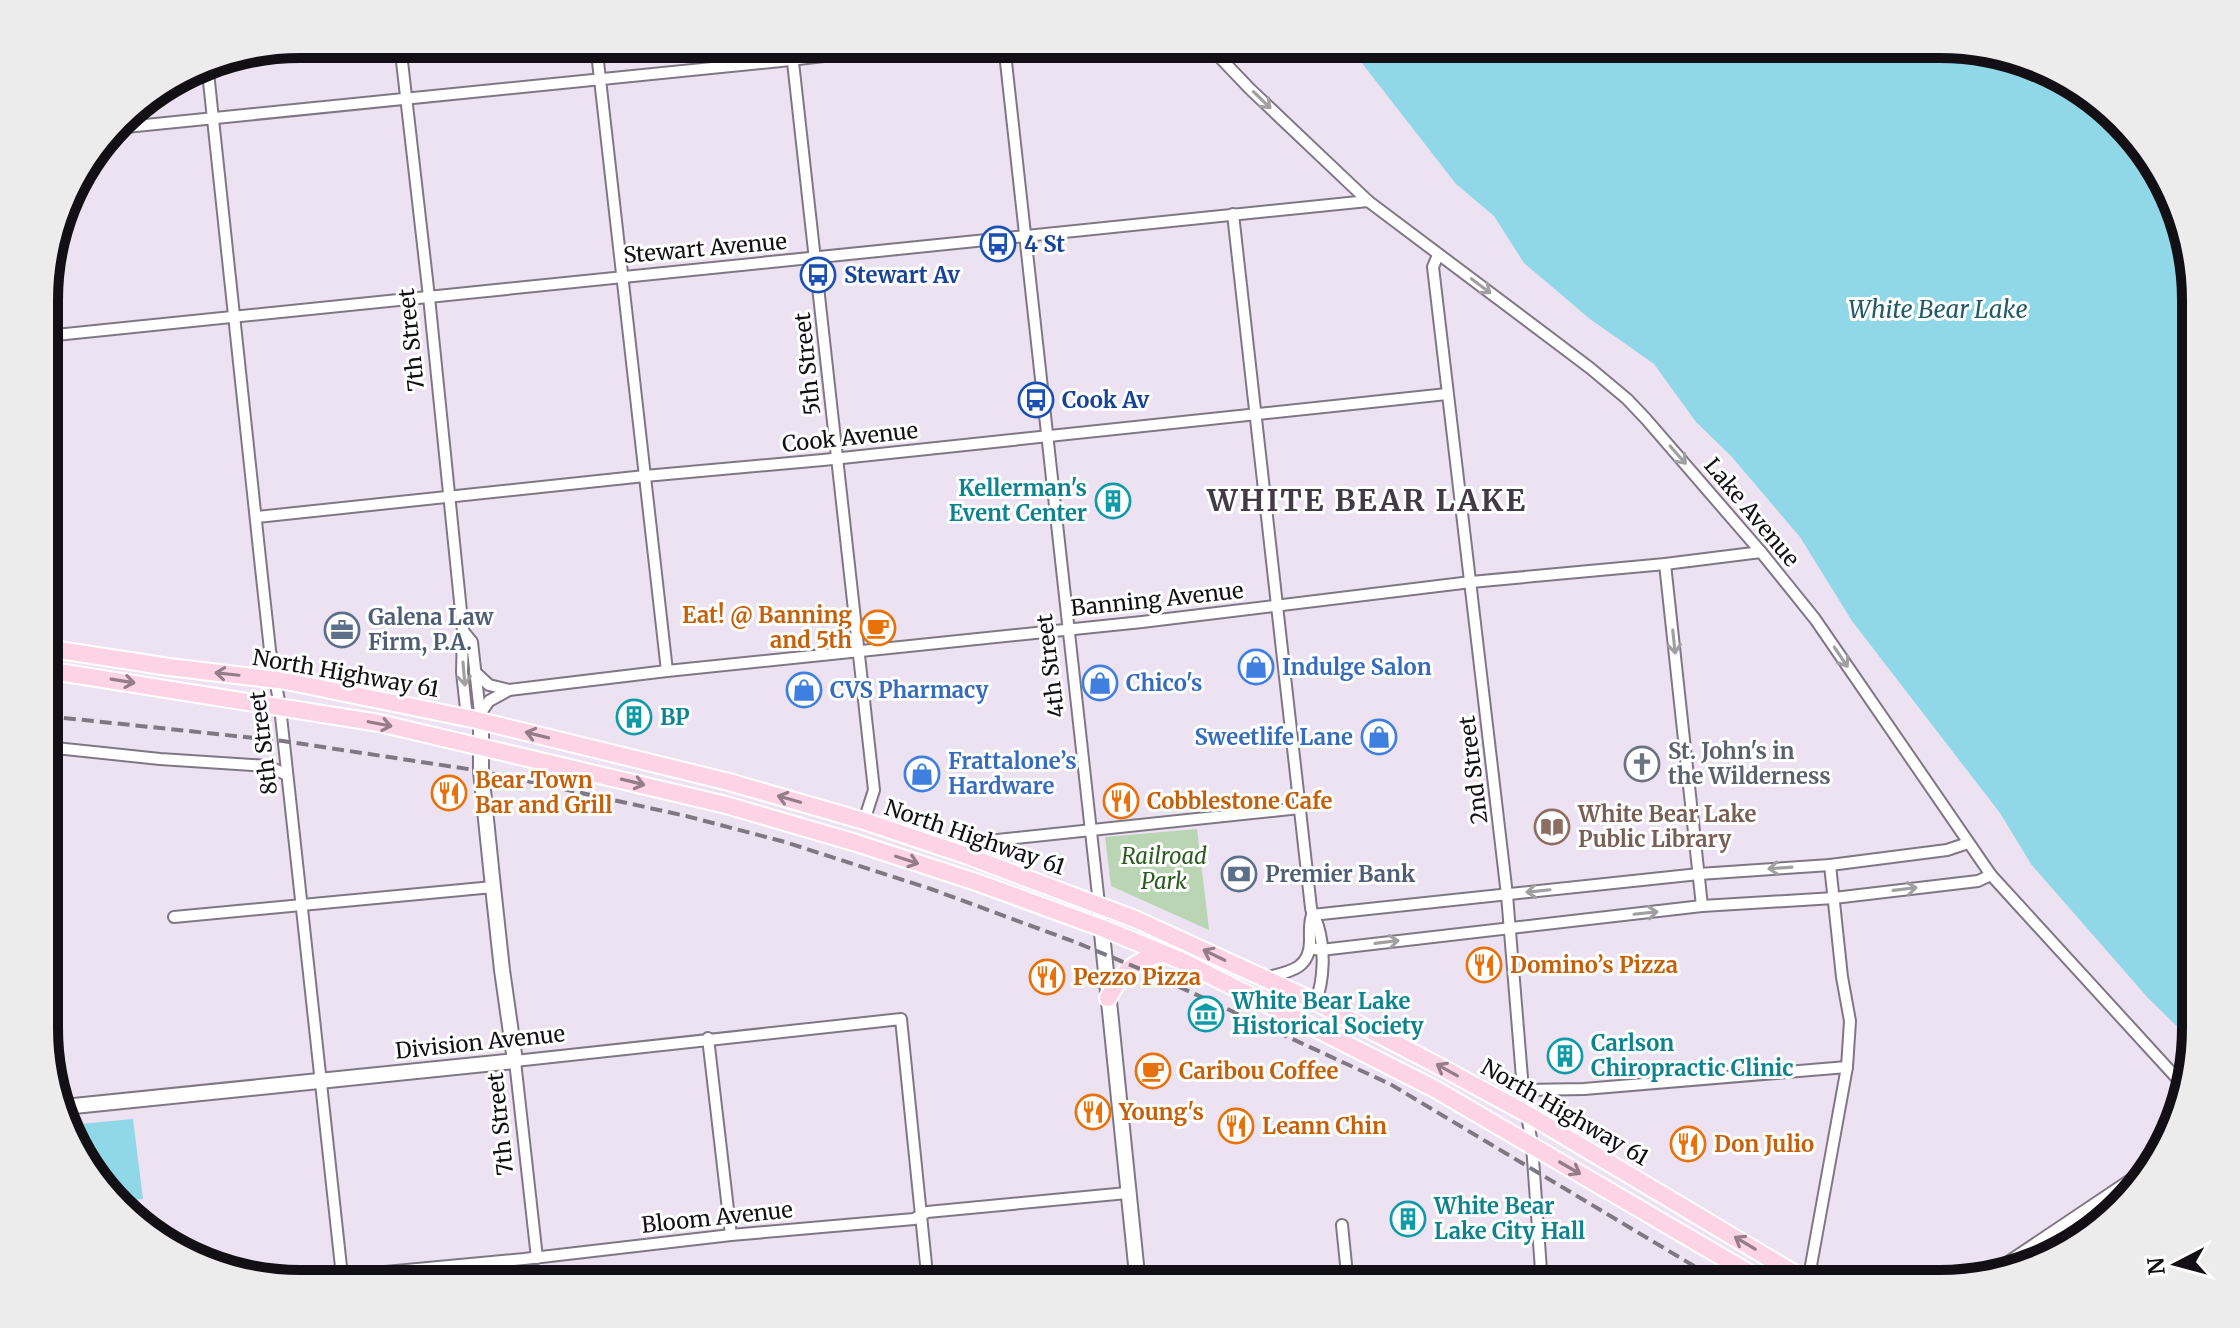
<svg xmlns="http://www.w3.org/2000/svg" width="2240" height="1328" font-family="Merriweather,serif">
<style>
.green{fill:#b9d5b3}
.water{fill:#90d7e7}
.lines{fill:none;stroke-linecap:round;stroke-linejoin:round}
.street-casing{stroke:#807785;stroke-width:14}
.secondary-casing{stroke:#807785;stroke-width:18}
.primary-casing{stroke:#fff;stroke-width:20}
.street{stroke:#fff;stroke-width:10}
.secondary{stroke:#fff;stroke-width:14}
.primary{stroke:#fdd4e6;stroke-width:16}
.rail{stroke:#7f7882;stroke-width:4;stroke-dasharray:12 6;stroke-linecap:butt}
.oneway{stroke:#a19fa1}
.oneway2{stroke:#947c88}
.labels{text-anchor:middle;dominant-baseline:central;stroke-width:6;stroke-linejoin:round;paint-order:stroke}
.transit-label{font-size:22px;font-weight:bold;fill:#164399;stroke:#fff;text-anchor:start}
.street-label{font-size:22px;fill:#131015;stroke:#fff}
.culture-label{font-size:22px;font-weight:bold;fill:#0d838f;stroke:#fff;text-anchor:start}
.food-label{font-size:22px;font-weight:bold;fill:#c56008;stroke:#fff;text-anchor:start}
.service-label{font-size:22px;font-weight:bold;fill:#4e5e75;stroke:#fff;text-anchor:start}
.shop-label{font-size:22px;font-weight:bold;fill:#366cbe;stroke:#fff;text-anchor:start}
.worship-label{font-size:22px;font-weight:bold;fill:#5b616d;stroke:#fff;text-anchor:start}
.education-label{font-size:22px;font-weight:bold;fill:#785e54;stroke:#fff;text-anchor:start}
.park-label{font-size:22px;font-style:italic;fill:#2a5b1f;stroke:#fff}
.water-label{font-size:24px;font-style:italic;fill:#215b68;stroke:#fff}
.district-label{font-size:30px;font-weight:bold;letter-spacing:2px;fill:#433a47;stroke:#fff}
.rim{fill:none;stroke:#131015;stroke-width:10}
</style>
<rect width="100%" height="100%" fill="#ede2f2"/>
<polygon class="green" points="1197,829 1209,930 1111,886 1105,837"/>
<g class="water">
<polygon points="1347,44 1940,44 2068,79 2161,172 2195,283 2195,1044 2148,998 2031,864 2000,813 1852,621 1800,537 1731,456 1696,422 1654,364 1590,319 1524,263 1494,216 1456,184"/>
<polygon points="133,1119 143,1199 120,1201 87,1170 80,1124"/>
</g>
<g class="lines">
<g class="street-casing">
<g id="street">
<polyline points="400,44 429,297 463,631 462,672 467,718"/>
<polyline points="596,44 667,671"/>
<polyline points="791,44 874,790 864,821"/>
<polyline points="1004,44 1099,904"/>
<polyline points="1207,44 1250,89 1368,201 1590,368 1627,399 1646,419 1761,552 1815,619 1991,875 2183,1085"/>
<polyline points="207,63 261,568 270,650 280,707 342,1276"/>
<polyline points="116,128 781,61 927,44"/>
<path d="M 1233,214 L 1311,908 C 1312,915 1316,919 1318,926 C 1325,950 1324,978 1316,1002"/>
<polyline points="1438,255 1433,267 1507,895 1523,1090 1532,1145 1542,1284"/>
<polyline points="46,336 1368,201"/>
<polyline points="257,517 645,476 823,460 1447,394"/>
<polyline points="1665,564 1702,906"/>
<polyline points="463,631 472,642 480,713"/>
<polyline points="475,672 489,685 509,690"/>
<polyline points="480,714 489,701 509,690 667,671 1142,622 1471,582 1665,564 1761,552"/>
<polyline points="46,747 160,759 268,766 287,775"/>
<polyline points="965,855 988,841 1300,808"/>
<polyline points="1312,915 1699,874 1830,865 1947,850 1968,843"/>
<polyline points="174,917 493,887"/>
<polyline points="1310,948 1321,950 1702,906 1834,898 1978,881 1991,875"/>
<path d="M 1264,978 C 1286,972 1310,971 1310,941 C 1310,931 1309,924 1312,915"/>
<polyline points="708,1038 731,1235"/>
<polyline points="1523,1090 1584,1089 1847,1067"/>
<polyline points="1342,1225 1348,1284"/>
<polyline points="537,1258 515,1061 901,1019 928,1284"/>
<polyline points="1993,1272 2151,1166"/>
<polyline points="310,1279 524,1259 731,1235 914,1219 927,1212 1127,1193"/>
<polyline points="1808,1282 1847,1067 1850,1021 1842,977 1830,865"/>
</g>
</g>
<g class="secondary-casing">
<g id="secondary">
<polyline points="1099,904 1138,1284"/>
<polyline points="64,1107 515,1061 502,970 493,887 481,771 481,721"/>
</g>
</g>
<g class="primary-casing">
<g id="primary">
<polyline points="46,648 169,667 286,681 472,719 729,782 864,821 965,855 1135,919 1316,1002 1437,1065 1529,1115 1812,1284"/>
<polyline points="46,670 379,723 481,747 726,805 853,842 976,882 1102,928 1182,961 1435,1089 1768,1284"/>
<path d="M 1108,998 C 1124,970 1132,962 1163,953"/>
</g>
</g>
<use href="#street" class="street"/>
<use href="#secondary" class="secondary"/>
<use href="#primary" class="primary"/>
<polyline class="rail" points="46,716 283,741 481,771 686,816 785,842 931,889 1075,942 1145,971 1390,1084 1724,1284"/>
</g>
<defs><path id="oneway-shaft" d="M-6 0H5M1.5-3L5.5 0L1.5 3" fill="none" stroke-width="1.6" stroke-linecap="round" stroke-linejoin="round" transform="scale(2)"/></defs>
<g class="oneway">
<use href="#oneway-shaft" transform="translate(1262 100) rotate(44)"/>
<use href="#oneway-shaft" transform="translate(1481 286) rotate(37)"/>
<use href="#oneway-shaft" transform="translate(1678 455) rotate(49)"/>
<use href="#oneway-shaft" transform="translate(1674 642) rotate(84)"/>
<use href="#oneway-shaft" transform="translate(1841 657) rotate(56)"/>
<use href="#oneway-shaft" transform="translate(464 674) rotate(85)"/>
<use href="#oneway-shaft" transform="translate(1780 868) rotate(176)"/>
<use href="#oneway-shaft" transform="translate(1905 889) rotate(-7)"/>
<use href="#oneway-shaft" transform="translate(1538 891) rotate(174)"/>
<use href="#oneway-shaft" transform="translate(1646 913) rotate(-6)"/>
<use href="#oneway-shaft" transform="translate(1387 942) rotate(-7)"/>
</g>
<g class="oneway2">
<use href="#oneway-shaft" transform="translate(227 674) rotate(-174)"/>
<use href="#oneway-shaft" transform="translate(123 681) rotate(9)"/>
<use href="#oneway-shaft" transform="translate(380 724) rotate(11)"/>
<use href="#oneway-shaft" transform="translate(537 735) rotate(-166)"/>
<use href="#oneway-shaft" transform="translate(633 782) rotate(14)"/>
<use href="#oneway-shaft" transform="translate(789 799) rotate(-164)"/>
<use href="#oneway-shaft" transform="translate(907 860) rotate(18)"/>
<use href="#oneway-shaft" transform="translate(1214 955) rotate(-154)"/>
<use href="#oneway-shaft" transform="translate(1447 1070) rotate(-151)"/>
<use href="#oneway-shaft" transform="translate(1570 1168) rotate(30)"/>
<use href="#oneway-shaft" transform="translate(1745 1243) rotate(-149)"/>
</g>
<defs>
<g id="bus-ring" transform="scale(1.8)"><circle r="9.5" fill="#fff" stroke="#1a4fb4" stroke-width="1.5"/><path d="M-5-6H5V4H4V6H2V4H-2V6H-4V4H-5ZM-3.5-4V0h7V-4ZM-3.5 1.2v1.5H-2V1.2ZM2 1.2v1.5H3.5V1.2Z" fill="#1a4fb4"/></g>
<g id="building-ring" transform="scale(1.8)"><circle r="9.5" fill="#fff" stroke="#0f9aa8" stroke-width="1.5"/><path d="M-4-6H4V6H1V3H-1V6H-4ZM-2.5-4.3h1.7v1.8h-1.7ZM.8-4.3h1.7v1.8H.8ZM-2.5-1h1.7V.8h-1.7ZM.8-1h1.7V.8H.8Z" fill="#0f9aa8"/></g>
<g id="cafe-ring" transform="scale(1.8)"><circle r="9.5" fill="#fff" stroke="#e8710a" stroke-width="1.5"/><path d="M-5.5-4.5H6V0H3Q3 3.5 0 3.5H-2.5Q-5.5 3.5-5.5 0ZM3-3.2v2h1.7v-2ZM-6 4.5H4V6H-6Z" fill="#e8710a"/></g>
<g id="office-ring" transform="scale(1.8)"><circle r="9.5" fill="#fff" stroke="#5c6f8a" stroke-width="1.5"/><path d="M-6-3h4V-5.5h4V-3h4V5H-6ZM-1-4.5V-3h2v-1.5ZM-6 0V1H6V0Z" fill="#5c6f8a"/></g>
<g id="shop-ring" transform="scale(1.8)"><circle r="9.5" fill="#fff" stroke="#3f7fe0" stroke-width="1.5"/><path d="M-5-2.5h2.3a2.7 3.5 0 0 1 5.4 0H5L5.5 6h-11ZM-1.5-2.5h3a1.5 2.3 0 0 0-3 0Z" fill="#3f7fe0"/></g>
<g id="church-ring" transform="scale(1.8)"><circle r="9.5" fill="#fff" stroke="#6b7280" stroke-width="1.5"/><path d="M-1.2-6h2.4v3.5h3.3v2.4h-3.3V6h-2.4V-.1h-3.3v-2.4h3.3Z" fill="#6b7280"/></g>
<g id="restaurant-ring" transform="scale(1.8)"><circle r="9.5" fill="#fff" stroke="#e8710a" stroke-width="1.5"/><path d="M-5-6h1v4h1v-4h1v4h1v-4h1v5L-1.5 .5V6h-2V.5L-5-1ZM5-6V6H3V1.5H1.5Q1.5-4 5-6Z" fill="#e8710a"/></g>
<g id="library-ring" transform="scale(1.8)"><circle r="9.5" fill="#fff" stroke="#8d6e63" stroke-width="1.5"/><path d="M-6-4Q-3-5.5-.7-3.5V5Q-3 3-6 4ZM6-4Q3-5.5 .7-3.5V5Q3 3 6 4Z" fill="#8d6e63"/></g>
<g id="bank-ring" transform="scale(1.8)"><circle r="9.5" fill="#fff" stroke="#5c6f8a" stroke-width="1.5"/><path d="M-6-4H6V4H-6ZM0-2.3a2.3 2.3 0 1 0 0 4.6a2.3 2.3 0 1 0 0-4.6Z" fill="#5c6f8a"/></g>
<g id="museum-ring" transform="scale(1.8)"><circle r="9.5" fill="#fff" stroke="#0f9aa8" stroke-width="1.5"/><path d="M0-6L6-3V-2H-6V-3ZM-5-1h2V3h-2ZM-1-1h2V3h-2ZM3-1h2V3H3ZM-6 4H6V6H-6Z" fill="#0f9aa8"/></g>
</defs>
<g fill-rule="evenodd">
<use href="#bus-ring" x="998" y="244"/>
<use href="#bus-ring" x="818" y="275"/>
<use href="#bus-ring" x="1036" y="400"/>
<use href="#building-ring" x="1113" y="501"/>
<use href="#cafe-ring" x="878" y="628"/>
<use href="#office-ring" x="342" y="630"/>
<use href="#shop-ring" x="1256" y="667"/>
<use href="#shop-ring" x="1100" y="683"/>
<use href="#shop-ring" x="804" y="690"/>
<use href="#building-ring" x="634" y="717"/>
<use href="#shop-ring" x="1379" y="737"/>
<use href="#church-ring" x="1642" y="764"/>
<use href="#shop-ring" x="922" y="774"/>
<use href="#restaurant-ring" x="449" y="793"/>
<use href="#restaurant-ring" x="1121" y="801"/>
<use href="#library-ring" x="1552" y="827"/>
<use href="#bank-ring" x="1239" y="874"/>
<use href="#restaurant-ring" x="1484" y="965"/>
<use href="#restaurant-ring" x="1047" y="977"/>
<use href="#museum-ring" x="1206" y="1014"/>
<use href="#building-ring" x="1565" y="1056"/>
<use href="#cafe-ring" x="1153" y="1071"/>
<use href="#restaurant-ring" x="1093" y="1112"/>
<use href="#restaurant-ring" x="1236" y="1126"/>
<use href="#restaurant-ring" x="1688" y="1144"/>
<use href="#building-ring" x="1408" y="1219"/>
</g>
<g class="labels">
<g class="transit-label">
<text x="1024" y="244">4 St</text>
<text x="844" y="275">Stewart Av</text>
<text x="1062" y="400">Cook Av</text>
</g>
<g class="street-label">
<text transform="translate(705 248) rotate(-5)">Stewart Avenue</text>
<text transform="translate(411 340) rotate(-96)">7th Street</text>
<text transform="translate(807 364) rotate(-96)">5th Street</text>
<text transform="translate(850 437) rotate(-6)">Cook Avenue</text>
<text transform="translate(1752 512) rotate(50)">Lake Avenue</text>
<text transform="translate(1157 599) rotate(-6)">Banning Avenue</text>
<text transform="translate(1050 666) rotate(-97)">4th Street</text>
<text transform="translate(346 673) rotate(10)">North Highway 61</text>
<text transform="translate(263 743) rotate(-97)">8th Street</text>
<text transform="translate(1473 770) rotate(-97)">2nd Street</text>
<text transform="translate(975 837) rotate(19)">North Highway 61</text>
<text transform="translate(480 1042) rotate(-6)">Division Avenue</text>
<text transform="translate(1565 1112) rotate(30)">North Highway 61</text>
<text transform="translate(500 1124) rotate(-96)">7th Street</text>
<text transform="translate(717 1217) rotate(-6)">Bloom Avenue</text>
</g>
<g class="culture-label">
<text x="1087" y="488" text-anchor="end">Kellerman's<tspan x="1087" dy="25">Event Center</tspan></text>
<text x="660" y="717">BP</text>
<text x="1232" y="1001">White Bear Lake<tspan x="1232" dy="25">Historical Society</tspan></text>
<text x="1591" y="1043">Carlson<tspan x="1591" dy="25">Chiropractic Clinic</tspan></text>
<text x="1434" y="1206">White Bear<tspan x="1434" dy="25">Lake City Hall</tspan></text>
</g>
<g class="food-label">
<text x="852" y="615" text-anchor="end">Eat! @ Banning<tspan x="852" dy="25">and 5th</tspan></text>
<text x="475" y="780">Bear Town<tspan x="475" dy="25">Bar and Grill</tspan></text>
<text x="1147" y="801">Cobblestone Cafe</text>
<text x="1510" y="965">Domino’s Pizza</text>
<text x="1073" y="977">Pezzo Pizza</text>
<text x="1179" y="1071">Caribou Coffee</text>
<text x="1119" y="1112">Young's</text>
<text x="1262" y="1126">Leann Chin</text>
<text x="1714" y="1144">Don Julio</text>
</g>
<g class="service-label">
<text x="368" y="617">Galena Law<tspan x="368" dy="25">Firm, P.A.</tspan></text>
<text x="1265" y="874">Premier Bank</text>
</g>
<g class="shop-label">
<text x="1282" y="667">Indulge Salon</text>
<text x="1126" y="683">Chico's</text>
<text x="830" y="690">CVS Pharmacy</text>
<text x="1353" y="737" text-anchor="end">Sweetlife Lane</text>
<text x="948" y="761">Frattalone’s<tspan x="948" dy="25">Hardware</tspan></text>
</g>
<g class="worship-label">
<text x="1668" y="751">St. John's in<tspan x="1668" dy="25">the Wilderness</tspan></text>
</g>
<g class="education-label">
<text x="1578" y="814">White Bear Lake<tspan x="1578" dy="25">Public Library</tspan></text>
</g>
<g class="park-label">
<text x="1164" y="856">Railroad<tspan x="1164" dy="25">Park</tspan></text>
</g>
<g class="water-label">
<text x="1938" y="309">White Bear Lake</text>
</g>
<g class="district-label">
<text x="1367" y="500">WHITE BEAR LAKE</text>
</g>
</g>
<path d="M0 0H2240V1328H0ZM300 58H1940A242 242 0 0 1 2182 300V1028A242 242 0 0 1 1940 1270H300A242 242 0 0 1 58 1028V300A242 242 0 0 1 300 58Z" fill="#ececec" fill-rule="evenodd"/>
<path class="rim" d="M300 58H1940A242 242 0 0 1 2182 300V1028A242 242 0 0 1 1940 1270H300A242 242 0 0 1 58 1028V300A242 242 0 0 1 300 58Z"/>
<g transform="translate(2176 1264) rotate(264)" stroke="#ffffff" stroke-width="6" paint-order="stroke">
<path d="M0-6L14 30L0 20L-14 30Z" fill="#131015"/>
<text y="-12" font-size="22" font-weight="bold" text-anchor="middle" fill="#131015">N</text>
</g>
</svg>
